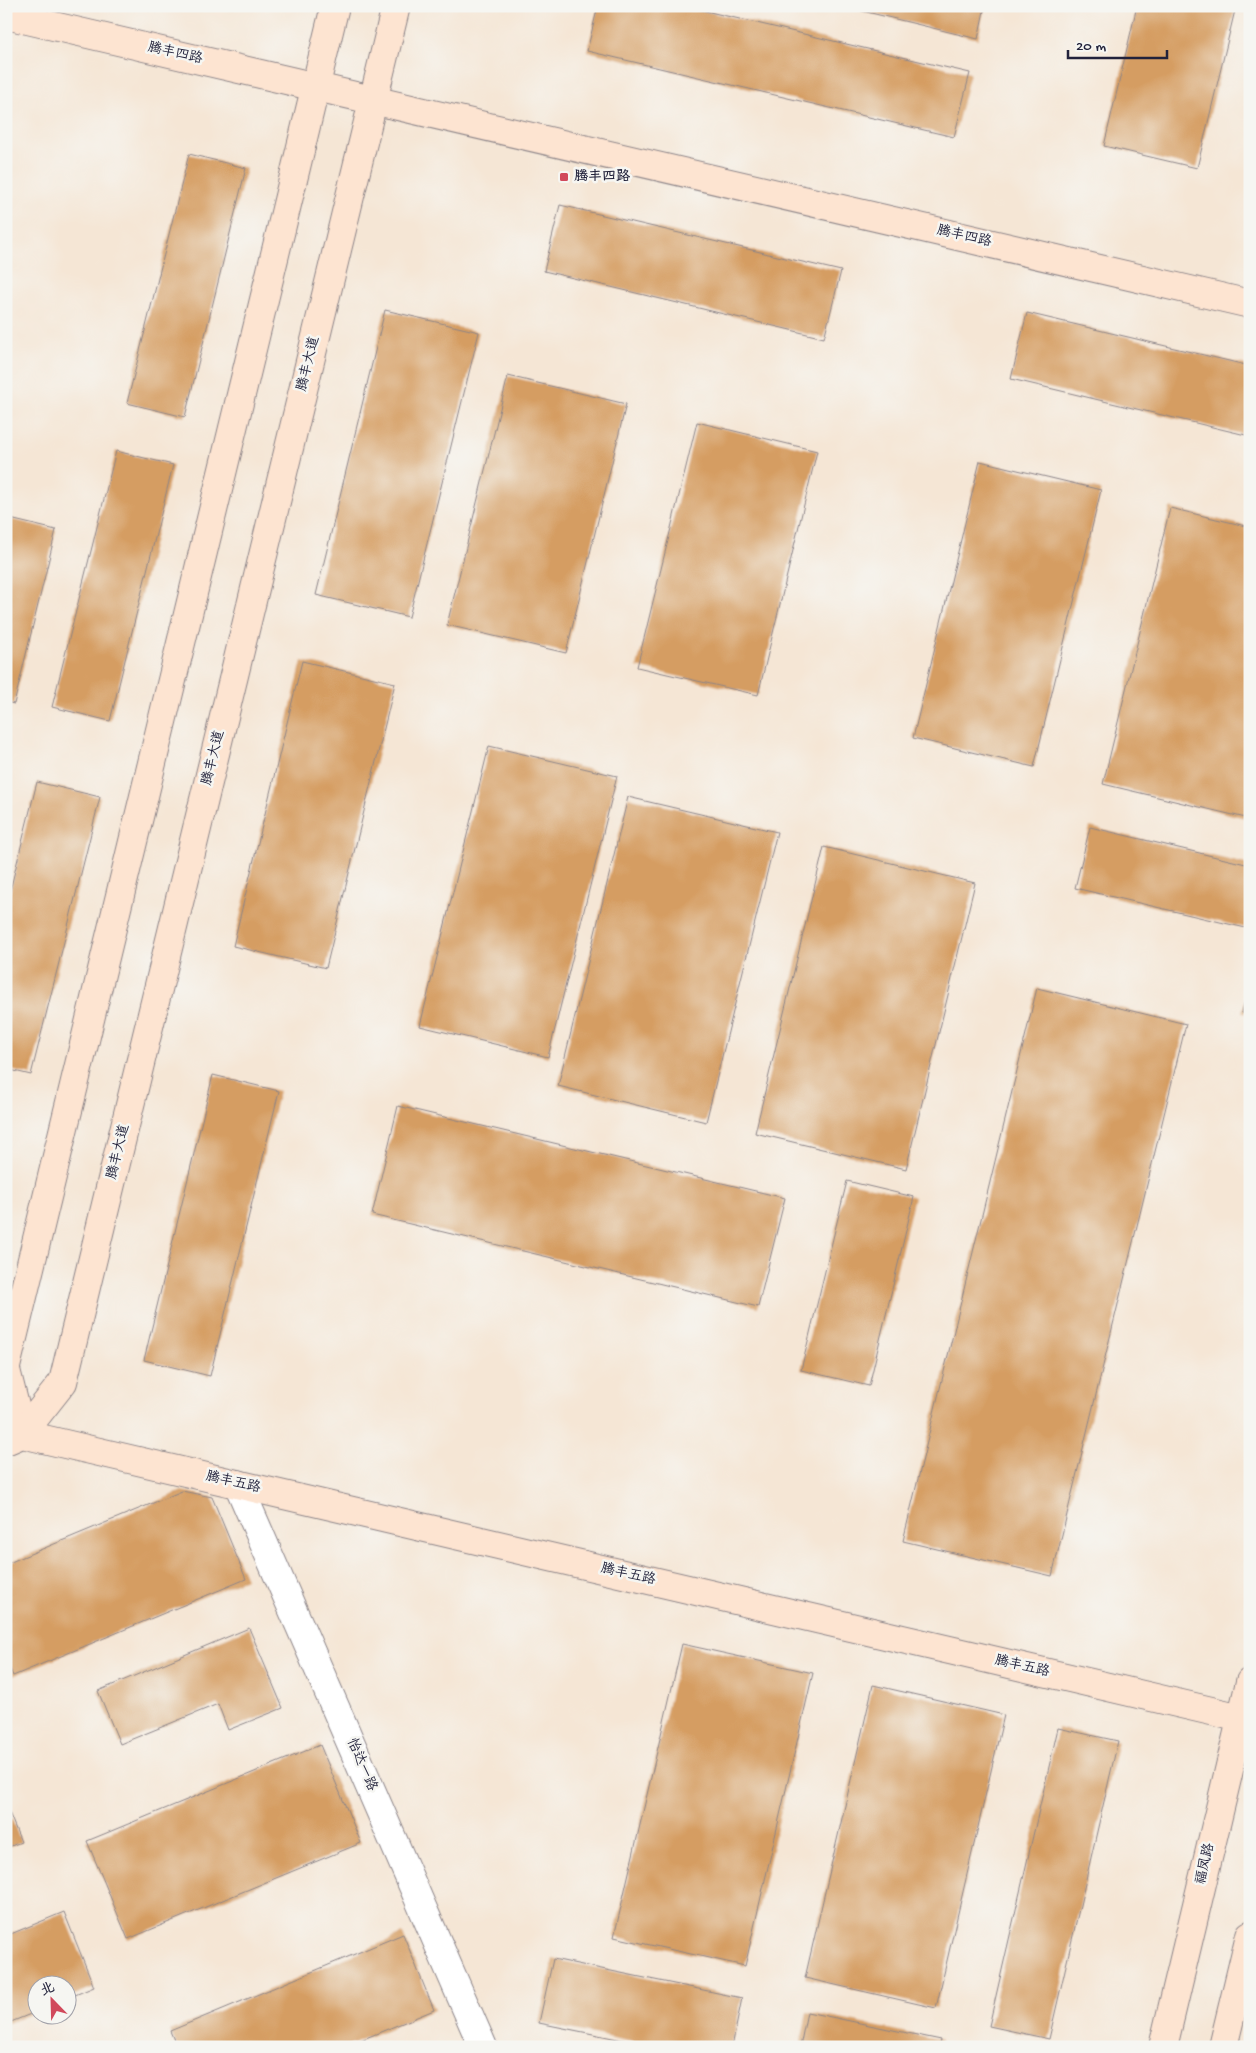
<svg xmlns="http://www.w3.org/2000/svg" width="1256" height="2053" font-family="'Gochi Hand','LXGW WenKai TC',sans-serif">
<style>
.building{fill:#d59d62}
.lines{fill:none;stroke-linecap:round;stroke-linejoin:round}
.street-casing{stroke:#8c8488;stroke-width:30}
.secondary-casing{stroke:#8c8488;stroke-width:30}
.street{stroke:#fff;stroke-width:28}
.secondary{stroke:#fde4d1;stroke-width:28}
.poi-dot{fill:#d1495b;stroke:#f6f6f2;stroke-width:2}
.labels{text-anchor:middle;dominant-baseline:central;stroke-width:5;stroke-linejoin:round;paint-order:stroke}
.street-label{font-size:14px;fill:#22223b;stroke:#f6f6f2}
.poi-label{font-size:14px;font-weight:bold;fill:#22223b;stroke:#f6f6f2;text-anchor:start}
</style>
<rect width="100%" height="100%" fill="#f6f6f2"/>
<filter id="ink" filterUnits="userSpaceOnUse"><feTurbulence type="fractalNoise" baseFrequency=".02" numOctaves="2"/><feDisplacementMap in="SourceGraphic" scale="10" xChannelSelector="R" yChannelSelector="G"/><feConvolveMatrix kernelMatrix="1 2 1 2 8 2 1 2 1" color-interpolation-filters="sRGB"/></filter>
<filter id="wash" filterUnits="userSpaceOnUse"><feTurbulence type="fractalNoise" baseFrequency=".0096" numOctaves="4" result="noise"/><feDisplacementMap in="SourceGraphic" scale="20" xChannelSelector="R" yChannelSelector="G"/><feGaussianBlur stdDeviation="1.12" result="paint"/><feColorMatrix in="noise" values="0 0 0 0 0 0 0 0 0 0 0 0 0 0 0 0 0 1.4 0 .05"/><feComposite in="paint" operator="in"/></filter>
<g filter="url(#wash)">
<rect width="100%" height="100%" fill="#f5e6d5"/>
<g id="blocks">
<g class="building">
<polygon points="598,6 684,6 970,73 954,137 587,51"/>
<polygon points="842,6 985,6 978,39"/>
<polygon points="1137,6 1236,6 1197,168 1104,146"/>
<polygon points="189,154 246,168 185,417 127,403"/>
<polygon points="560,205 841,271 824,338 544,271"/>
<polygon points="385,310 479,332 409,617 316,595"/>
<polygon points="1027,313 1250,366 1250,436 1011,379"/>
<polygon points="508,376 626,404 566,653 447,625"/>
<polygon points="697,422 817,451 758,695 637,667"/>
<polygon points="116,451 173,465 110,721 52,707"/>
<polygon points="980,461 1101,490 1034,767 913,738"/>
<polygon points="1170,508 1250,527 1250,819 1103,784"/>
<polygon points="6,518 56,530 14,704 6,702"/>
<polygon points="302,661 395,683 326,968 233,946"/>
<polygon points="489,746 617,776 548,1057 420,1026"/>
<polygon points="37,782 100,797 31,1075 6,1069 6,907"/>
<polygon points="628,797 777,832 706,1122 558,1086"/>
<polygon points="1090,827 1250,865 1250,929 1075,888"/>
<polygon points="824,847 975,883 906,1169 755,1133"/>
<polygon points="1249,983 1250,983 1250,1014 1242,1013"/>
<polygon points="1037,988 1186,1024 1052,1576 903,1541"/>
<polygon points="213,1075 279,1091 210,1376 144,1360"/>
<polygon points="398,1106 785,1198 758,1307 372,1215"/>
<polygon points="847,1181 914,1197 869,1386 801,1370"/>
<polygon points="182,1491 212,1497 246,1579 13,1676 6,1659 6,1564"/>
<polygon points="249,1628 283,1708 228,1730 218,1704 120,1744 98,1691"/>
<polygon points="682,1644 813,1673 745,1966 614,1937"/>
<polygon points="873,1685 1004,1715 936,2008 805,1978"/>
<polygon points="1058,1728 1118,1741 1049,2039 989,2026"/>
<polygon points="320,1745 361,1843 128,1939 87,1841"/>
<polygon points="6,1805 21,1842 6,1848"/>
<polygon points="64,1912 94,1987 68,1998 68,1986 38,1986 38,2011 6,2024 6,1936"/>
<polygon points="403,1934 434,2010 344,2047 177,2047 170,2031"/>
<polygon points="553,1959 742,1998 732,2047 657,2047 539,2023"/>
<polygon points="807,2012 941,2040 939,2047 800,2047"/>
</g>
</g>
</g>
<g filter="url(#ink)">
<use href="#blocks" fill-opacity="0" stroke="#8c8488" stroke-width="1"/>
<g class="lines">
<g class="street-casing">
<polyline id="street" points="238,1484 483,2047"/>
</g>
<g class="secondary-casing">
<g id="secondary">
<polyline points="6,15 1250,304"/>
<polyline points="6,1367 335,6"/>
<polyline points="6,1370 22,1434"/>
<polyline points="22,1434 63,1382 396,6"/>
<polyline points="8,1440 22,1434 1250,1720"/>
<polyline points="1163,2047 1250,1682"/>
<polyline points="1223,2047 1250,1935"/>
</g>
</g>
<use href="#street" class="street"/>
<use href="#secondary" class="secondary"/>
</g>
</g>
<rect class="poi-dot" x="559" y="172" width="10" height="10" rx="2.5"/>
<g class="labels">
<g class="street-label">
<text transform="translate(175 54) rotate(13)">腾丰四路</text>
<text transform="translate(964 237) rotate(13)">腾丰四路</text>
<text transform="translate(309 364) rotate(-76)">腾丰大道</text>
<text transform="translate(214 758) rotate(-76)">腾丰大道</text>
<text transform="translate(119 1152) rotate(-76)">腾丰大道</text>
<text transform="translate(233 1483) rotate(13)">腾丰五路</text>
<text transform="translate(628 1575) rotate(13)">腾丰五路</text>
<text transform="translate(1022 1667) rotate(13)">腾丰五路</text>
<text transform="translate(361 1765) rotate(67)">怡达一路</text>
<text transform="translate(1206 1864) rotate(-77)">福凤路</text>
</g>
<g class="poi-label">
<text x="574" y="177">腾丰四路</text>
</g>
</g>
<rect width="1256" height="2053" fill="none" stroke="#f6f6f2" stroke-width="25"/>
<g transform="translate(52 2000) rotate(337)"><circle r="24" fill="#f6f6f2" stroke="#a1a1a9"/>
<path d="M0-4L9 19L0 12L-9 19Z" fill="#d1495b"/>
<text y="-8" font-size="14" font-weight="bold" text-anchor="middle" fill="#22223b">北</text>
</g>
<path d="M1068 50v8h99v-8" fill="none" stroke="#22223b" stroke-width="2.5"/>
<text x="1076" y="50" font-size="15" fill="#22223b" stroke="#f6f6f2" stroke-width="4" paint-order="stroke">20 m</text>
</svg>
